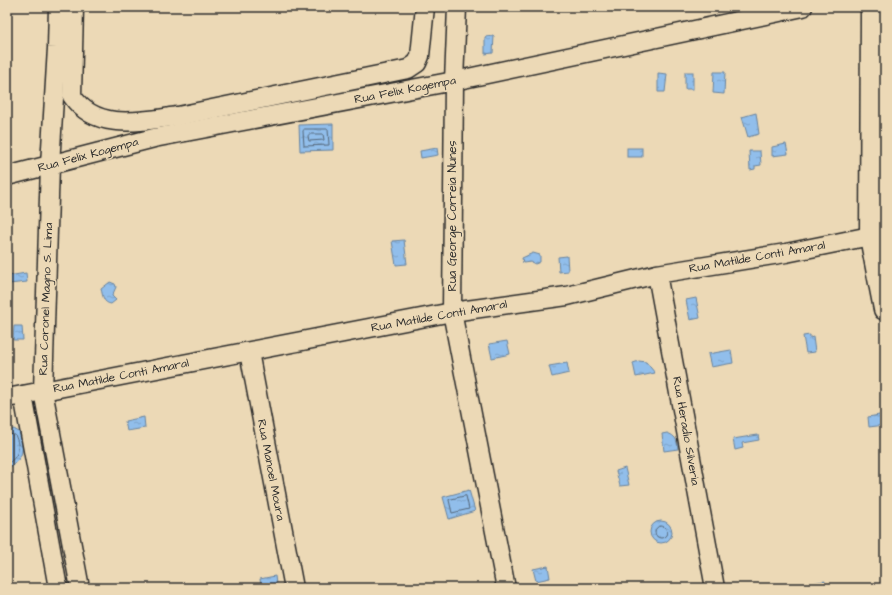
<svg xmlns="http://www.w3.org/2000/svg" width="892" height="595" font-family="'Architects Daughter',sans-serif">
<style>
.water{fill:url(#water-ripples);stroke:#68839e}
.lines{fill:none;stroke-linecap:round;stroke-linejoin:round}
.shore{stroke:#546678;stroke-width:1}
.street-casing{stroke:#2b2b2b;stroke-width:21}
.secondary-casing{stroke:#2b2b2b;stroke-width:25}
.street{stroke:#ecd9b6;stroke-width:18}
.secondary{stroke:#ecd9b6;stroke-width:22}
.labels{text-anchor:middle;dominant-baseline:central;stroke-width:3;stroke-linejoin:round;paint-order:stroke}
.street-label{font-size:12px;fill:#2b2b2b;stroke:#ecd9b6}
</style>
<defs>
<pattern id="water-ripples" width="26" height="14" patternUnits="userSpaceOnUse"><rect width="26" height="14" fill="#91beeb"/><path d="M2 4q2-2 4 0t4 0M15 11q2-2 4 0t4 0" fill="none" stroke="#7da3ca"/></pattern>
</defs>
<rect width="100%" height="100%" fill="#ecd9b6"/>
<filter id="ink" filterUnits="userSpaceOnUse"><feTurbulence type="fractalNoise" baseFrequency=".025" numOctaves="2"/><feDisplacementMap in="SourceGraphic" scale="8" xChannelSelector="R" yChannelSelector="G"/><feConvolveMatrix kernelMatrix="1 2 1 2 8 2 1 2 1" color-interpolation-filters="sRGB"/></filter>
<g filter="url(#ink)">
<g class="water">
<polygon points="494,36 493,53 485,54 485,37"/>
<rect x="685" y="72" width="8" height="17"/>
<polygon points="714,72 725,72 724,94 713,93"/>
<polygon points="658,73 667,74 665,92 658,92"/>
<polygon points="756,113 759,134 748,137 742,117"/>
<polygon points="333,124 333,150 300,151 299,125"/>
<polygon points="786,144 788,154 772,156 772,147"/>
<polygon points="437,148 438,155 421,158 420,151"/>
<rect x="627" y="148" width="15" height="9"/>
<polygon points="749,151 760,151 761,165 755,166 755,169 750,170"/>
<polygon points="404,240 407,264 396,265 392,241"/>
<polygon points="533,253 540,255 540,262 535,264 531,262 523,263 522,258"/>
<polygon points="567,256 568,271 559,272 558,257"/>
<polygon points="26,273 27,282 9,284 8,276"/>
<path d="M 110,282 L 115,284 L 116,287 L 112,296 L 116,300 L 111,304 C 103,303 103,296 101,289 Z"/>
<polygon points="696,298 700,318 690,320 686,300"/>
<polygon points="14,326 22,326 23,340 13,340"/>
<polygon points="810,335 810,338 813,337 815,352 806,353 803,336"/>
<polygon points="507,341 510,354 492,358 489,344"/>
<polygon points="731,350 733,363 711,367 708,354"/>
<polygon points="639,361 646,362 655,373 636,377 633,363"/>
<polygon points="567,363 569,373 552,377 549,366"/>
<polygon points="885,414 885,425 869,427 868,417"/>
<polygon points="144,417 145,428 127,431 125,421"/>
<path d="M 14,429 L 19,432 C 25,450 24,458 7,469 L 7,431 Z"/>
<path d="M 667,433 C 676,436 677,440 678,449 L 664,451 L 662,434 Z"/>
<polygon points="758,435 759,440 742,443 743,448 735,450 733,439"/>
<polygon points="625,468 629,485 620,486 616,471"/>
<polygon points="469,490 475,511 449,519 443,497"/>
<circle cx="661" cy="532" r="11"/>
<polygon points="548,566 550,578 536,581 533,569"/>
<polygon points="275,576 276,584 261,586 260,579"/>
<polygon points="825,581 824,588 804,588 805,584"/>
</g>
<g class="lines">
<g class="shore">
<polygon points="305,129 328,129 329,145 304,146 303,131"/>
<polygon points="310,134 323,134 324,140 309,141 308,136"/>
<path d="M 7,434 L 15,435 C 21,447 19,457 7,464"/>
<polygon points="466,496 469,509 452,513 449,500"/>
<circle cx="661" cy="532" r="6"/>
</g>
<g class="street-casing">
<g id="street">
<polyline points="58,7 57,48 50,165 43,391 80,588"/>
<path d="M 74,7 L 72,96 C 96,132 141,121 178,116 L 408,69 L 417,63 L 420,56 L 425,7"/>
<polyline points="457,7 454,81 452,312 506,588"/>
<polyline points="7,176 154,138 454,81 803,7"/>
<polyline points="657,274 715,588"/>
<polyline points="249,352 294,588"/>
<polyline points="23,395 58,588"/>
<polyline points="7,398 452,312 567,296 657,274 786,253 885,233"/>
</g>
</g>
<g class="secondary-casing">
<polyline id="secondary" points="872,7 871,237 885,309"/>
</g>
<use href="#street" class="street"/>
<use href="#secondary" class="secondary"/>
</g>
</g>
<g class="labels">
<g class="street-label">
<text transform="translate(405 90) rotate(-11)">Rua Felix Kogempa</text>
<text transform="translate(88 155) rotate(-15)">Rua Felix Kogempa</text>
<text transform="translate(452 216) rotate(-90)">Rua George Correia Nunes</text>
<text transform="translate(757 257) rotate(-10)">Rua Matilde Conti Amaral</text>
<text transform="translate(46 299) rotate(-88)">Rua Coronel Magno S. Lima</text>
<text transform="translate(439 316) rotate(-10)">Rua Matilde Conti Amaral</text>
<text transform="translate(121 376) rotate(-11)">Rua Matilde Conti Amaral</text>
<text transform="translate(686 431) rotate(80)">Rua Heradio Silveria</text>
<text transform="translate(271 470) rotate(79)">Rua Manoel Moura</text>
</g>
</g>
<rect width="892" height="595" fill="none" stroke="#ecd9b6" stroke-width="24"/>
<rect x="12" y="12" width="868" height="571" fill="none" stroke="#2b2b2b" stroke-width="1.5" filter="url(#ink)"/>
</svg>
